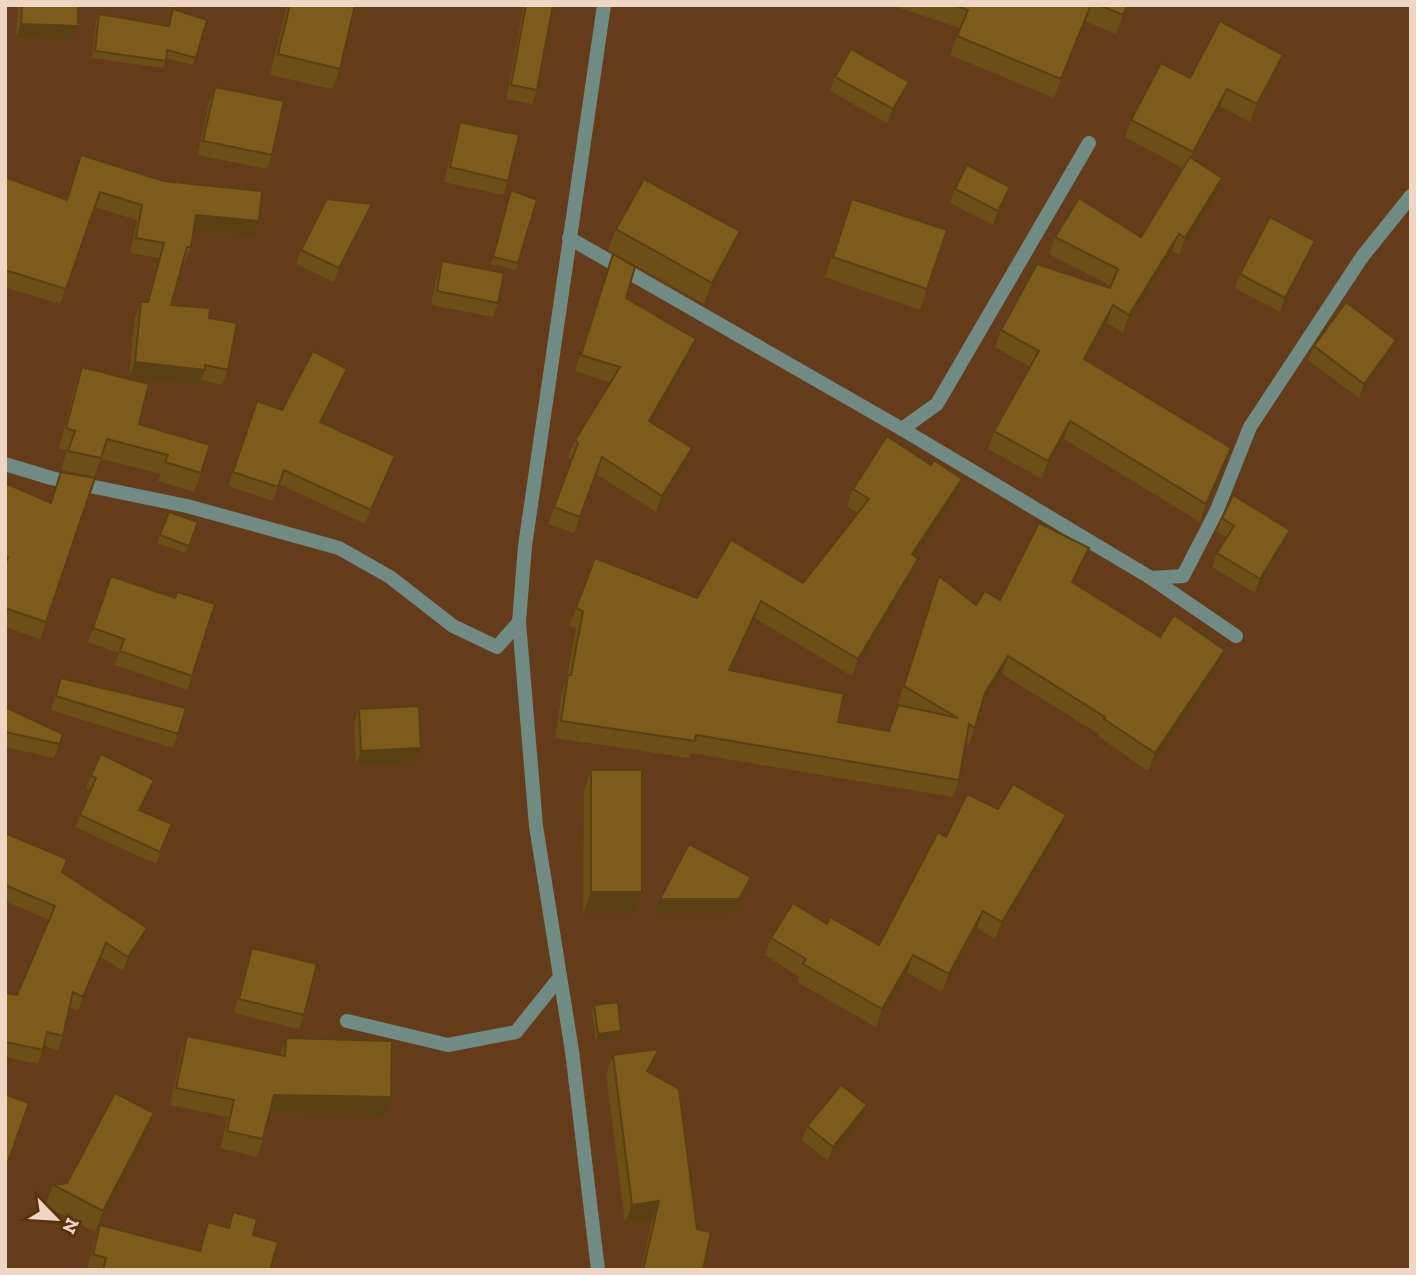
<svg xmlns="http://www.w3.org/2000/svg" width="1416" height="1275" font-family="'Zilla Slab',serif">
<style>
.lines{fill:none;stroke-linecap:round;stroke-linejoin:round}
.street{stroke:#6f8b84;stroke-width:14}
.wall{fill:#6c4e17}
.shaded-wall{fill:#584013}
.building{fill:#7d5b1b;stroke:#584013;stroke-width:2}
</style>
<rect width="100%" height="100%" fill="#643c19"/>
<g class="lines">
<g class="street">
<polyline points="569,238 902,429 1151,578 1236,636"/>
<polyline points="902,429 937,404 1089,143"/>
<polyline points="5,464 51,478 187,506 339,548 390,577 453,626 497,647 519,622"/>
<polyline points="1151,578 1183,576 1217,510 1250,427 1362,257 1411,196"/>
<polyline points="347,1021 448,1045 516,1032 560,977"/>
<polyline points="598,1270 572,1051 536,826 519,622 525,546 604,5"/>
</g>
</g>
<g class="wall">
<polygon points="18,5 78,5 78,26 73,40 16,38"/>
<polygon points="287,5 355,5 340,69 332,89 270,75"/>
<polygon points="524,5 553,5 537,90 532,104 506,99"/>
<polygon points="891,5 1128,5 1116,34 1085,21 1054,98 950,55 960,28"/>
<polygon points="173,9 207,20 193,65 166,58 163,68 92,58 96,21 99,14 168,25"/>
<polygon points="1283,55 1277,72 1250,122 1220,106 1192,159 1216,195 1179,255 1172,251 1123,333 1107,323 1086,360 1231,448 1200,522 1064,439 1042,479 988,449 994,431 1030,367 995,347 1001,330 1110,288 1111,286 1049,254 1055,237 1141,237 1183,168 1125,137 1131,120 1190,78"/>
<polygon points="835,77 909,82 903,96 887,123 830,91"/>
<polygon points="215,87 272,155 267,169 198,155 209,101"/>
<polygon points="460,122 508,181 503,195 444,182 455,136"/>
<polygon points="81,155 253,236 194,230 191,247 185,262 183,262 171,305 209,318 228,370 222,385 201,380 199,385 129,377 135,317 141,302 147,302 159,258 130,253 137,220 95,207 60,304 5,287 5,177 66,200"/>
<polygon points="955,189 1005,202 993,225 950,203"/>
<polygon points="511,190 518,263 516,270 491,264"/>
<polygon points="852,199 927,289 920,310 825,277"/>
<polygon points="372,204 367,218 334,282 296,264 301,250"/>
<polygon points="616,229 732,252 704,304 608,250"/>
<polygon points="613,254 626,298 696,339 690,356 651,423 686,465 656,512 596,474 574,533 548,524 572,459 568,457 575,440 611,383 575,371"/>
<polygon points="1310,255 1280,312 1235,288 1240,274"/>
<polygon points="442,261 498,303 493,317 431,305 437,275"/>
<polygon points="1314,346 1391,354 1359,398 1308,360"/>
<polygon points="82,367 139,424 201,473 194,492 158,481 161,474 101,459 94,477 61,470 67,450 59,448 75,386"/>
<polygon points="347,369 342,383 322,423 390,470 365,524 279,484 273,501 228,486 257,401 282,410"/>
<polygon points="931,465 962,479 956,496 915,556 912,576 852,676 755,618 731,670 838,722 889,731 898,705 903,706 898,703 939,576 976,605 1000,600 1082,565 1073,583 1160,637 1225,650 1219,667 1148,771 1098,736 1099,734 1002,674 981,707 969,745 966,743 959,780 953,797 691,753 689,758 555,738 562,692 567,678 576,628 569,626 576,608 697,598 803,583 858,513 847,506 853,489"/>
<polygon points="61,472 46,622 40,639 5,627 5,483 51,503"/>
<polygon points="169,512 198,522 186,553 157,543"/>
<polygon points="1222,518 1290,530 1285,544 1255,593 1212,567 1217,553 1227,538 1217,532"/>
<polygon points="111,576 192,676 187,690 115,665 119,653 88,642"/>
<polygon points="61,678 178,734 173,748 51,710"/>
<polygon points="5,707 63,734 54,758 5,747"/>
<polygon points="359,709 421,748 416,762 356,765 354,723"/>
<polygon points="591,770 634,913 583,913 584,791"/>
<polygon points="91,775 150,792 141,811 172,824 156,864 75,827 91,790 86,788"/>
<polygon points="998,809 1059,833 995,939 977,928 942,992 907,973 876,1027 797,982 799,977 765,955 771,938 879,945 946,837"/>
<polygon points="5,833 62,873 142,942 123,971 101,957 78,1011 69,1007 63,1036 58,1050 44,1046 38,1064 5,1057 5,992 17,995 49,920 5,901"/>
<polygon points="252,948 304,1015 299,1029 234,1013 247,962"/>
<polygon points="594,1005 621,1031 619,1038 596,1041 592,1012"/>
<polygon points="187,1036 280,1055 286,1038 391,1097 384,1115 270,1112 263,1139 257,1157 220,1148 228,1117 170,1105 181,1053"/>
<polygon points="659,1049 650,1072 697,1229 703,1270 641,1270 652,1220 625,1223 606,1074 613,1055"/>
<polygon points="862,1119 828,1161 802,1140 807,1126"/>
<polygon points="147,1134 95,1232 45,1206 53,1185 67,1183"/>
<polygon points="233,1212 253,1235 270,1270 87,1270 94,1241 100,1225 199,1251 208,1222 227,1228"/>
</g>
<g class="shaded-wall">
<polygon points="1091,5 1085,21 1054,98 1061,79"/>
<polygon points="1127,5 1128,5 1116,34 1123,15"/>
<polygon points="21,24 78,26 73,40 16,38"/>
<polygon points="1283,55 1277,72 1250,122 1257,104"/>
<polygon points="909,82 903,96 887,123 893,109"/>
<polygon points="1227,89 1220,106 1186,170 1193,152"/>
<polygon points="1222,178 1216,195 1179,255 1185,238"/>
<polygon points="1010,187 1005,202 993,225 998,211"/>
<polygon points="372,204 367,218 334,282 339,268"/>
<polygon points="196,215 259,221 253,236 191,230"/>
<polygon points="740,231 732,252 704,304 712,283"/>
<polygon points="1179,234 1172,251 1123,333 1129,315"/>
<polygon points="1315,241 1310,255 1280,312 1285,298"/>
<polygon points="1113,305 1107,323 1077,376 1084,359"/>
<polygon points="696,339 690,356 643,438 649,421"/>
<polygon points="1396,340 1391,354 1359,398 1364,384"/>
<polygon points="135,362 205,370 199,385 129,377"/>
<polygon points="347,369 342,383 315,436 320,422"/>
<polygon points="1070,421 1064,439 1042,479 1048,461"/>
<polygon points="692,448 686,465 656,512 662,496"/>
<polygon points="1231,448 1224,466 1200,522 1206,504"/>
<polygon points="395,456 390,470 365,524 371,510"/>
<polygon points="962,479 956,496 906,571 912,554"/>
<polygon points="1290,530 1285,544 1255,593 1260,579"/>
<polygon points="1089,548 1082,565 1065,599 1072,582"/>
<polygon points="918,559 912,576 852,676 858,659"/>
<polygon points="761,601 755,618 723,687 729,670"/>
<polygon points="1225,650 1219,667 1148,771 1155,753"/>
<polygon points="1008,656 1002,674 979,710 985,693"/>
<polygon points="421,748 416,762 356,765 361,751"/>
<polygon points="154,780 150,792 135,823 139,810"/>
<polygon points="1066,815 1059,833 995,939 1002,922"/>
<polygon points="751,877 746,891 734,913 655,913 660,899"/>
<polygon points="591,892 642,892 634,913 583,913"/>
<polygon points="983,911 977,928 942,992 949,974"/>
<polygon points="147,928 142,942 123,971 128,957"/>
<polygon points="106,943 101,957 78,1011 83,997"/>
<polygon points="913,955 907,973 876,1027 882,1009"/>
<polygon points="621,1031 619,1038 596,1041 598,1034"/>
<polygon points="659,1049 652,1068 641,1089 647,1071"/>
<polygon points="274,1095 391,1097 384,1115 268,1112"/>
<polygon points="867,1105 862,1119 828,1161 833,1147"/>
<polygon points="154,1113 147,1134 95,1232 103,1211"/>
<polygon points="659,1201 652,1220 625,1223 632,1205"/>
</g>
<g class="building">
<polygon points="22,5 78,5 78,26 21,24"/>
<polygon points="290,5 355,5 340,69 278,54"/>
<polygon points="526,5 553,5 537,90 511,85"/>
<polygon points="954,5 1091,5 1061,79 957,36 968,10"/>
<polygon points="1099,5 1127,5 1123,15"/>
<polygon points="173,9 207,20 196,58 167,50 166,61 95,51 99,14 169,26"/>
<polygon points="1220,21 1283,55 1257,104 1227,89 1193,152 1131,120 1161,63 1190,78"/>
<polygon points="851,49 909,82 893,109 835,77"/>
<polygon points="215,87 284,101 272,155 203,141"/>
<polygon points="460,122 519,135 508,181 450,167"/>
<polygon points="81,155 164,181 262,191 259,221 196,215 191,247 187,247 171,305 210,308 209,318 237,323 228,370 205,365 205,370 135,362 141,302 148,302 164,243 136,238 142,205 100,192 66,289 5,270 5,177 67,200"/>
<polygon points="1190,157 1222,178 1185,238 1179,234 1129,315 1113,305 1084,359 1231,448 1206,504 1070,421 1048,461 994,431 1039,351 1001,330 1037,264 1110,288 1118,269 1055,237 1079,198 1141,237"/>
<polygon points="967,165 1010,187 998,211 955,189"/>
<polygon points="644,179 740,231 712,283 616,229"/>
<polygon points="511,190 537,200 518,263 493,257"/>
<polygon points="327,199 372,204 339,268 301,250"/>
<polygon points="852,199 947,230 927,289 833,257"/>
<polygon points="1270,217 1315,241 1285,298 1240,274"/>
<polygon points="613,254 635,267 626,298 696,339 649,421 692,448 662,496 602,457 580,517 554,507 578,443 575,440 620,367 581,355"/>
<polygon points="442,261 504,273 498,303 437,291"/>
<polygon points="1346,302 1396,340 1364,384 1314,346"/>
<polygon points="313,351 347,369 320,422 395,456 371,510 284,470 278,487 233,472 257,401 282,410"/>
<polygon points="82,367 149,384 139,424 210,445 201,473 165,462 168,455 107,439 101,458 68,451 75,431 66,428"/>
<polygon points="887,436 931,465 934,460 962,479 912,554 918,559 858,659 761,601 729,670 844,694 838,722 889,731 898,705 958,718 904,686 939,576 976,605 985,591 1000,600 1039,523 1089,548 1072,582 1160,637 1174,615 1225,650 1155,753 1104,719 1105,717 1008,656 985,693 975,728 969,724 959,780 696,735 695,741 561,721 568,675 571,675 583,611 576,608 595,558 697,598 731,540 803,583 869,499 853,489"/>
<polygon points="61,472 95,478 46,622 5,608 5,564 8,557 5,556 5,483 51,503"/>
<polygon points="1233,495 1290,530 1260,579 1217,553 1234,526 1222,518"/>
<polygon points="169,512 198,522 189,546 160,535"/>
<polygon points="111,576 175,598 177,592 215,604 192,676 120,651 124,639 93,628"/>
<polygon points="61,678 186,708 178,734 56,696"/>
<polygon points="419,706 421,748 361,751 359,709"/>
<polygon points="5,707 63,734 60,744 5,732"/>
<polygon points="101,754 154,780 139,810 172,824 160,852 80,815 96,778 91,775"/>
<rect x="591" y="770" width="51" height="122"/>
<polygon points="1013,784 1066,815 1002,922 983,911 949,974 913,955 882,1009 803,964 806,959 771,938 793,903 827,924 830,917 879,945 938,832 946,837 967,794 998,809"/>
<polygon points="5,833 67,859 62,872 147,928 128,957 106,943 83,997 73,992 63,1036 47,1032 43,1050 5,1042 5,993 17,995 55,906 5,885"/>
<polygon points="689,844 751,877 739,899 660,899"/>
<polygon points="252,948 317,964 304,1015 239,999"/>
<polygon points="618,1002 621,1031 598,1034 594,1005"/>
<polygon points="187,1036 285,1056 286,1038 392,1041 391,1097 274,1095 263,1139 227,1131 234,1100 176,1088"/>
<polygon points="659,1049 647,1071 679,1089 697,1229 711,1232 703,1270 643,1270 659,1201 632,1205 613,1055"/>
<polygon points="841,1085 867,1105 833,1147 807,1126"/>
<polygon points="115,1093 154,1113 103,1211 53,1185 67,1183"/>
<polygon points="5,1094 29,1103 7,1165 5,1164"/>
<polygon points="233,1212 257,1219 253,1235 278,1242 270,1270 103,1270 106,1258 93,1254 100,1225 200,1251 208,1222 229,1228"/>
</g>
<rect width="1416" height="1275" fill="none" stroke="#efd6c4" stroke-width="14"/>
<g transform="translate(56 1219) rotate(115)" stroke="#58310d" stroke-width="5" paint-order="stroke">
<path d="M0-5L12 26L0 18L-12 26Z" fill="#efd6c4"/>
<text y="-10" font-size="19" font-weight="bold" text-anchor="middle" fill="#efd6c4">N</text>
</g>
</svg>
